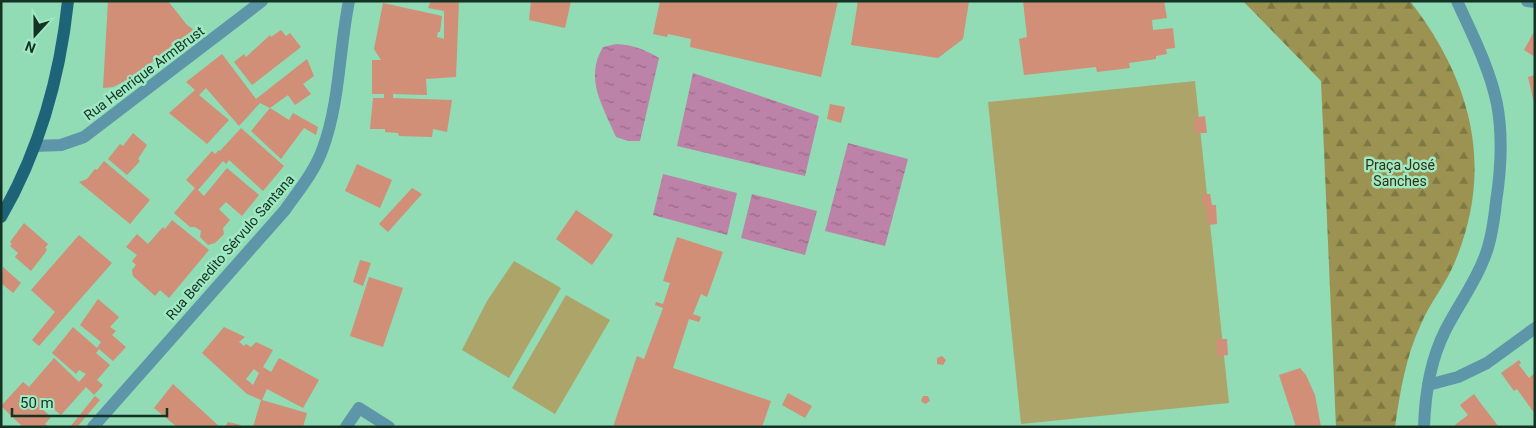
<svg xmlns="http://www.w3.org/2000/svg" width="1536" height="428" font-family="Roboto,sans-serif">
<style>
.forest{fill:url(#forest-firs)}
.pitch{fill:#ada469}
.water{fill:url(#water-ripples)}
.building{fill:#d08f76;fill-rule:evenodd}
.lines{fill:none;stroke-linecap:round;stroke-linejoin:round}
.minor{stroke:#5d96a9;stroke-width:12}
.major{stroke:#1d6479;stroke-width:12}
.labels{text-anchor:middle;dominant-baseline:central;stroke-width:5;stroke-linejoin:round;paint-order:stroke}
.street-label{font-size:14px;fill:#153325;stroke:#9ee8c2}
.park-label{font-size:14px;fill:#353012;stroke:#9ee8c2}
</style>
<defs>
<pattern id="forest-firs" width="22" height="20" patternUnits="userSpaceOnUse" patternTransform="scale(1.25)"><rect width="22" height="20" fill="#9c9251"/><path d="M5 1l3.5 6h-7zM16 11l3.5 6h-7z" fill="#7e7843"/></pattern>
<pattern id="water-ripples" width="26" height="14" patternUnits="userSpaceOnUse" patternTransform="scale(1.25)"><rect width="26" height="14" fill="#bc82a7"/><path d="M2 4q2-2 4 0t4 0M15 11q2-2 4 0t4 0" fill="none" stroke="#986b88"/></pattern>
</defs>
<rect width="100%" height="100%" fill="#91dbb5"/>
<path class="forest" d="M 1243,1 L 1410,1 C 1472,81 1495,168 1454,264 C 1445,285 1430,303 1421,324 C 1406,356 1400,391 1395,427 L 1336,427 L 1321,81 Z"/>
<g class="pitch">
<polygon points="1195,81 1229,403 1021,424 988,102"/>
<polygon points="514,261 561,288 509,378 462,350 487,301"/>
<polygon points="566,295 610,320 555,414 512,388"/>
</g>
<g class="water">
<path d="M 616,44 C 633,45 644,49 659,58 L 640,141 L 628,141 L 616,137 C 603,106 584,79 603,47 Z"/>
<polygon points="693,73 819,116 805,176 677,146"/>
<polygon points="848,143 908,159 885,246 825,231"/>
<polygon points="663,174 737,193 727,235 653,215"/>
<polygon points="752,194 817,211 805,255 741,238"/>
</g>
<g class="building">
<polygon points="108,1 168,1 187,25 194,30 131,78 113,87 103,88"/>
<polygon points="431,1 459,1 456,77 426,79 427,95 393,94 393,98 452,100 447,132 433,129 432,137 399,136 398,133 385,132 385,129 370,129 373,98 384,98 384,94 372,94 372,60 381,60 374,49 383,3 442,16 440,32 438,32 437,37 444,39 444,11 428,8"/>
<polygon points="531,1 571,1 565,28 529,20"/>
<polygon points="660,1 838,1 821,77 690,47 691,39 668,34 667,37 653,34"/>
<polygon points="858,1 969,1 963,39 938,58 851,45"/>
<polygon points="1023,1 1164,1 1167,18 1152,20 1153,30 1173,28 1175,48 1166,49 1167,54 1156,56 1156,59 1129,63 1130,68 1097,72 1096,67 1024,75 1019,39 1027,37"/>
<polygon points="281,30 286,36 290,33 301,47 252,85 234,62 244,54 246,57 270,35 271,37"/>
<polygon points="1535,30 1535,57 1524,50"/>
<polygon points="222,54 256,99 307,59 314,76 303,84 311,94 295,105 288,95 270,108 260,103 239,126 206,88 199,95 229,120 207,144 169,113 195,90 186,82"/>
<polygon points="1535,75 1535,103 1534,103 1528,77"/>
<polygon points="830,104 845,107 841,123 827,119"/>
<polygon points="270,108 289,120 293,113 318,127 316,135 304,128 281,159 251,131"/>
<polygon points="1205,116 1207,133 1195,133 1194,118"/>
<polygon points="241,128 284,166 263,191 229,160 226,164 223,161 198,190 204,196 227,168 259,195 242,216 226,202 219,209 230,220 223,228 224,234 215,243 208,245 200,237 201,231 195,227 190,227 174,213 195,188 186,180 212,151 215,154 219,150 220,151"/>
<polygon points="133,133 147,145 138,159 140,161 127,175 108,159 120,144 123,146"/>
<polygon points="104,161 150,200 130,224 79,182 87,179 95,169 97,170"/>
<polygon points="357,164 392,180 380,208 345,191"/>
<polygon points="412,188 422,194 388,232 379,224"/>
<polygon points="1202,194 1210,194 1212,205 1216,205 1217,224 1208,225 1206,205 1203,206"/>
<polygon points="576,210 613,235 592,265 556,239"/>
<polygon points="172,220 209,250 169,298 160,290 155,296 133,276 132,270 136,265 132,261 137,255 126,247 137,234 148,244 163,227 165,229"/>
<polygon points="24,223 48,244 45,248 47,249 45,253 31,271 15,257 18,253 10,246 12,244 10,242"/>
<polygon points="79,235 112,263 39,346 32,340 55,312 31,290"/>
<polygon points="677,237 723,252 707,297 701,294 693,314 701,317 699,322 689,319 673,368 771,401 762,427 613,427 637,356 644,359 663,308 655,305 656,302 663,304 670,283 663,281"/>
<polygon points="360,260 371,263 363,286 353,282"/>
<polygon points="3,267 21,283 13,293 1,283"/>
<polygon points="369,277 403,288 383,347 350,336"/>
<polygon points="98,299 119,317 110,327 116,331 112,335 126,347 113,361 99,349 96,353 110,365 97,380 103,385 94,395 86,387 61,415 46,403 41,408 51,417 45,424 49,427 23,427 1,406 23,382 29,387 54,358 79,382 86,374 79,370 76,374 52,353 73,327 97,348 101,342 80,325"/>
<path d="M 224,327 L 245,337 L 239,342 L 244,346 L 246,344 L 251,347 L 256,342 L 273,350 L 263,367 L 271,372 L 279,358 L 319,380 L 303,408 L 267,389 L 262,400 L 307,413 L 303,427 L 253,427 L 261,400 L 247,394 L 202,353 ZM 254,369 L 259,373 L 253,385 L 246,379 Z"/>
<polygon points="1216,339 1227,339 1228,355 1217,356"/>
<polygon points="942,356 946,360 943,365 937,364 937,358"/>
<polygon points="1519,360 1521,363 1519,365 1529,378 1535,373 1535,414 1517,389 1514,391 1501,373"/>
<polygon points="1300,368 1306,375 1315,395 1321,427 1296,427 1279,375"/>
<polygon points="173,384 220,427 177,427 154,408"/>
<polygon points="788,393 812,406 805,418 782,405"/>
<polygon points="1474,394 1482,405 1499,427 1456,427 1455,425 1468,415 1460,405"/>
<polygon points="95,396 100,400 77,427 70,427"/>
<polygon points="923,396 928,396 930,401 925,404 921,401"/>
<polygon points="228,422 241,425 241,427 225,427"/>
</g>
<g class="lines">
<g class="minor">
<polyline points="1527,1 1535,2"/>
<polyline points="35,146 61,145 84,137 262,1"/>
<polyline points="1428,385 1458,377 1487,363 1535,328"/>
<path d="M 93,427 L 285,210 C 299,190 315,171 323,148 C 340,101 339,50 349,1"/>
<polyline points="346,427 359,408 389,427"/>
<path d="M 1424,427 C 1425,394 1430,361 1445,331 C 1457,307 1473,286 1483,261 C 1491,244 1494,221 1496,202 C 1501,170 1503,136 1497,104 C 1490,69 1472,34 1457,1"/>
</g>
<path class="major" d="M 1,217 C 39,151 60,77 68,1"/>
</g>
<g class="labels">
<g class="street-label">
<text transform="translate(144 73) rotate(-37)">Rua Henrique ArmBrust</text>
<text transform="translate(230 247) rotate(-49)">Rua Benedito Sérvulo Santana</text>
</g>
<g class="park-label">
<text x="1400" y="165">Praça José<tspan x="1400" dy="16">Sanches</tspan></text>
</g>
</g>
<rect width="1536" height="428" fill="none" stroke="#153325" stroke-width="5"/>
<g transform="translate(35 35) rotate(201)" stroke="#9ee8c2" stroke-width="4" paint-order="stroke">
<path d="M0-4L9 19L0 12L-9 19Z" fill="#153325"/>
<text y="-8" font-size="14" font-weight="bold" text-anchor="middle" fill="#153325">N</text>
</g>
<path d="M12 408v8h155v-8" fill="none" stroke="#153325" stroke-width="2.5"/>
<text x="20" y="408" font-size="15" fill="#153325" stroke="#9ee8c2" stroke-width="4" paint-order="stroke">50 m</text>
</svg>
